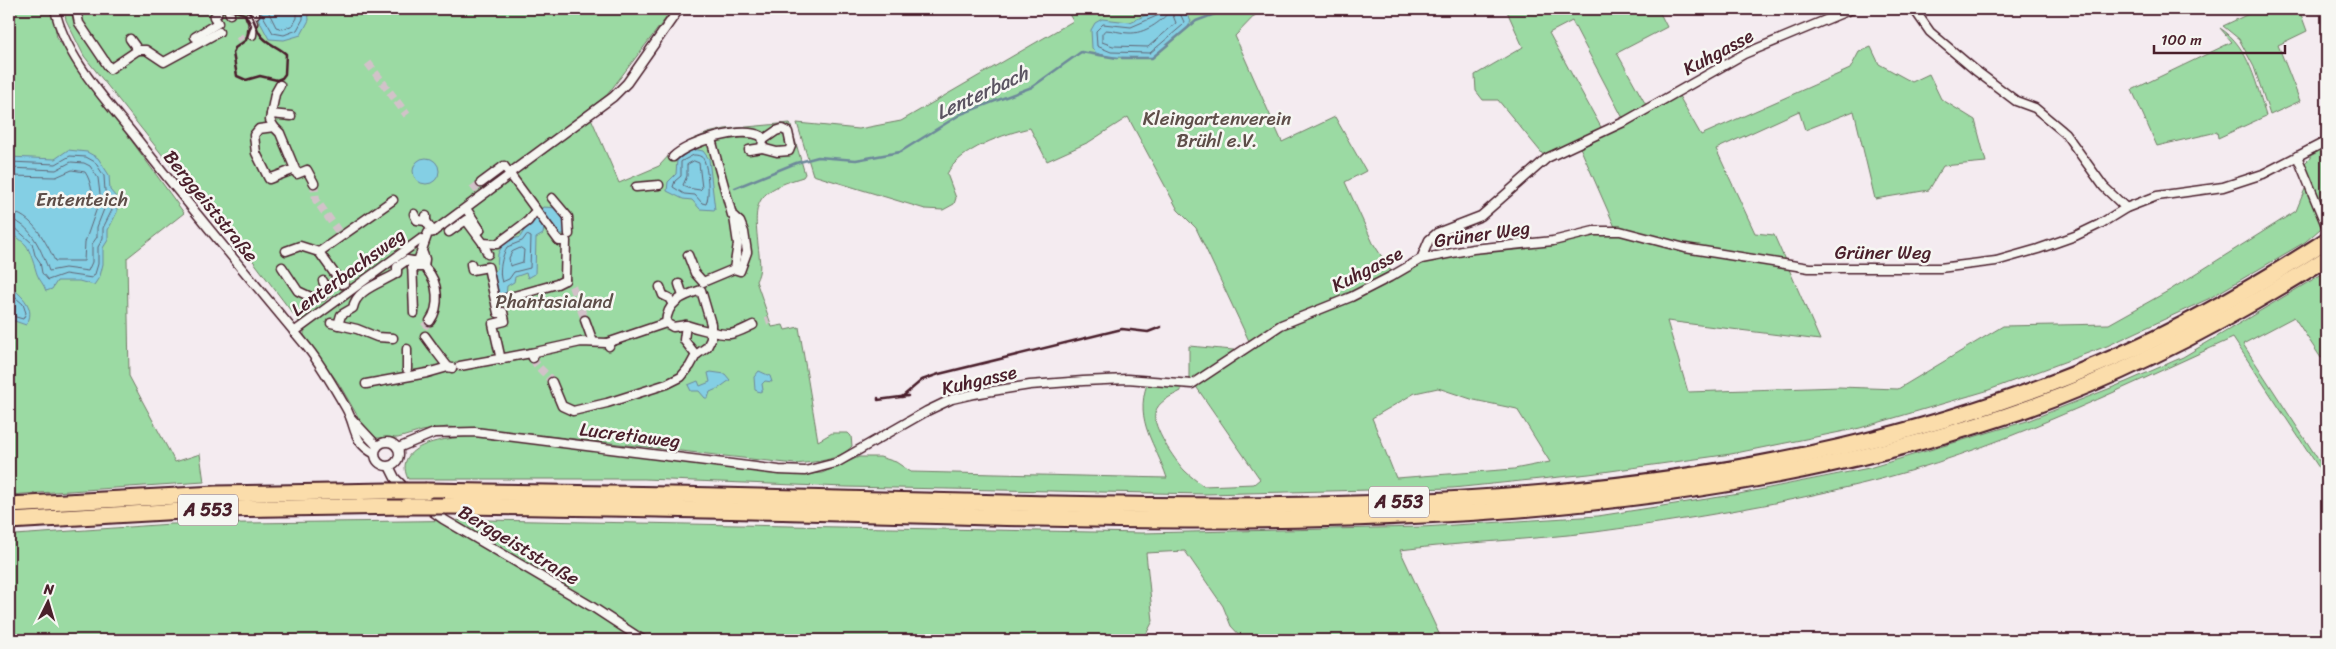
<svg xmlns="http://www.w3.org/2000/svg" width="2336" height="649" font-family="Sriracha,sans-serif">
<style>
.green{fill:#9bdaa3;stroke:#727c67;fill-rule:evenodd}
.water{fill:#84cfe4;stroke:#6d899a}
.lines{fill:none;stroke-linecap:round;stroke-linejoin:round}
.shore{stroke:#616575;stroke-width:1}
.stream{stroke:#6d899a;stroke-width:2.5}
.street-tunnel{stroke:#d2c2c9;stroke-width:8;stroke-dasharray:8 4;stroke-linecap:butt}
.street-casing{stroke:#4a1f2b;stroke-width:11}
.highway-casing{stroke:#4a1f2b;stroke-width:19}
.street{stroke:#f6f6f2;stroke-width:8}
.highway{stroke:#fbddab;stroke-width:15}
.rail{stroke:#4a1f2b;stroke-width:2.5}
.highway-bridge-casing{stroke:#4a1f2b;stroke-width:19;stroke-linecap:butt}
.highway-bridge{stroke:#fbddab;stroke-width:15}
.labels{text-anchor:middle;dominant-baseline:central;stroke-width:5;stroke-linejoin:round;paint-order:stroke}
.shield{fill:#f6f6f2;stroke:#7e6067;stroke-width:1}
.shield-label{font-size:18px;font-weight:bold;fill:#4a1f2b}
.street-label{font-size:19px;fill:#4a1f2b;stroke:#f6f6f2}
.park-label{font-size:19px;fill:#5e4e49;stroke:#f6f6f2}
.water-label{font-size:20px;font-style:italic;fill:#5b5462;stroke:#f6f6f2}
</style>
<rect width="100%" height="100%" fill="#f4ebf0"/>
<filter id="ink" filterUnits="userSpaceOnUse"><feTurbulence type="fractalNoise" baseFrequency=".02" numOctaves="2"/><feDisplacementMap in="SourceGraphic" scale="10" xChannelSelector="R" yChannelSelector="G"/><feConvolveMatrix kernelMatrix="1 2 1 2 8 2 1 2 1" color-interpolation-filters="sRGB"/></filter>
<g filter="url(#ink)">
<g class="green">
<polygon points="9,9 52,9 57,38 184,213 127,258 129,376 175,462 200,454 204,482 9,495"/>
<path d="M 64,9 L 673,9 L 607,95 L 513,167 L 517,172 L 591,118 L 619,183 L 659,166 L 673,151 L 689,141 L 708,133 L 725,129 L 790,123 L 805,174 L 803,177 C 750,193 754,205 759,254 C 760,265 761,271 756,281 L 772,327 L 783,325 L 785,330 L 799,327 L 818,441 L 832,433 L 848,433 L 851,436 L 852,446 C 839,461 814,462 795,464 L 505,431 L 447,427 L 422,431 L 398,438 L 377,438 L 368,434 L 339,384 L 304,335 L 304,328 L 300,323 L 232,233 L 224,233 L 84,56 L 66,20 Z"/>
<path d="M 1066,9 L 1160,9 L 1136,21 L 1091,30 L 1187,17 L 1184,11 L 1178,11 L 1177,9 L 1261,9 L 1235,36 L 1282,142 L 1335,117 L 1366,171 L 1345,182 L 1373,243 L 1391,271 L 1352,292 L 1345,293 L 1344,298 L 1289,318 L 1249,341 L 1196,228 L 1178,210 L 1128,117 L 1089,142 L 1047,161 L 1030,128 C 1006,133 958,150 947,174 L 956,198 L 954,204 L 943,210 L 925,209 L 813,175 L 797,123 L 859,129 L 901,121 L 1073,21 Z"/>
<path d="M 1506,9 L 1658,9 L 1667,27 L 1617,53 L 1650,112 L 1679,96 L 1701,135 L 1850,69 L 1859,52 L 1871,47 L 1879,64 L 1912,82 L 1929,74 L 1941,99 L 1975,120 L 1986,162 L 1943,166 L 1929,190 L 1875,199 L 1854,111 L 1805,130 L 1799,111 L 1716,149 L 1755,233 L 1774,235 L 1820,340 L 1667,321 L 1688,392 L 1839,387 L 1898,389 L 2003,326 L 2109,324 L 2170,290 L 2296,211 L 2305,189 L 2310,185 L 2303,165 L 2310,158 L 2310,156 L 2327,147 L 2327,223 L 2305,242 L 2208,299 L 2107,346 L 1986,391 L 1860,428 L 1731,454 L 1589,474 L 1453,488 L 1205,494 L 845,487 L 644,479 L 408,479 C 389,438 466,436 490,436 L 796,475 L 822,473 L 859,457 L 880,457 L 896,462 L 911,472 L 1167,478 C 1156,444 1134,422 1147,384 L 1181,387 L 1181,391 C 1172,396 1158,401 1155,413 C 1152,427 1175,461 1185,471 C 1190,476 1197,481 1203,486 L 1254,484 L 1260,479 L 1195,385 L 1282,328 L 1423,262 L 1464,253 L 1597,234 L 1622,233 L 1686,245 L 1615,227 L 1579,145 L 1626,124 L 1572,21 L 1549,33 L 1602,129 L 1545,157 L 1498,100 L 1483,100 L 1476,91 L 1475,75 L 1523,47 ZM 1438,388 L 1474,400 L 1517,409 L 1550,462 L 1514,469 L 1396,478 L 1372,418 L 1415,393 Z"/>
<polygon points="2259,9 2299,9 2307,31 2278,45 2300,101 2270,115 2254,67 2239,39 2223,26"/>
<path d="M 2220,28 C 2249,46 2257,86 2266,116 L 2218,138 L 2217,132 L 2157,146 L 2132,90 L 2232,42 Z"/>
<path d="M 2327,271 L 2327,354 L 2321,358 L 2294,317 L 2243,344 L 2327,473 L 2327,480 L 2233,338 C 2113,392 1993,452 1865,483 C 1776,505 1685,520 1595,532 C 1530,540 1465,542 1400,550 L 1442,640 L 1244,640 L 1231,626 L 1223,606 L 1185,551 L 1146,553 L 1153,621 L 1143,640 L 9,640 L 9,535 L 15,535 L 171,524 L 486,520 L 1142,533 L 1422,527 L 1598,516 L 1739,494 L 1869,468 L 2027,421 L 2126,382 L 2183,357 Z"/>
<polygon points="1189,346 1233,350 1236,350 1189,381"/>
</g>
<g class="water">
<polygon points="253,9 308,9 309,20 301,35 284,40 269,39"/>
<polygon points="1160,9 1177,9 1178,11 1184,11 1191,21 1187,29 1152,58 1111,57 1096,53 1092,48 1091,30 1095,23 1102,19 1130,22"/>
<polygon points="693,149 703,151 709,159 715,210 700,209 692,200 683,199 667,191 668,182 676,174 677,160"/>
<path d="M 68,150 L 87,152 L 98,158 L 109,175 L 110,190 L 116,197 L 117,203 L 117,212 L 108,230 L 108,240 L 103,248 L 103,264 L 100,276 L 94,285 L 79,281 L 57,281 L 52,289 L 46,291 C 44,284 39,280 37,274 C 35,268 30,250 26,245 C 21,240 14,235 9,229 L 9,157 L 55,159 Z"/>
<circle cx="426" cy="171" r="13"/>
<polygon points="543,207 557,208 565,218 566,234 560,234 552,223 544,228 543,234 536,238 535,274 528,278 526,273 515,277 514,282 507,286 506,295 499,296 494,272 497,269 498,254 504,242 520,237 534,215"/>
<path d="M 9,286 C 22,295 37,309 26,325 L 9,319 Z"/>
<polygon points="759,371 770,376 772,382 765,381 762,384 763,390 760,392 755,390 754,377"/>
<polygon points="711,372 725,374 730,380 719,388 710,392 708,398 705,398 699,391 691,391 688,385 698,381 700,386 710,382 708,373"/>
</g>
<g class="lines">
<g class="shore">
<polyline points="259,9 273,33 284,35 297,30 303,19 303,9"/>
<polyline points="267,9 276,27 283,29 293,25 297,18 297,9"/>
<polyline points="1161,9 1159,15 1131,27 1103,24 1096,31 1097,46 1111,52 1150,53 1183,25 1184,22 1178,9"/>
<path d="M 1169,12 L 1172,13 L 1176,23 L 1148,47 L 1113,46 L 1102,42 L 1102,34 L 1105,30 C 1113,30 1120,33 1129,33 C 1144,34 1161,22 1169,12 Z"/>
<path d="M 694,155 C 698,155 702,156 704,160 C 708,169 710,197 706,204 L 702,203 L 695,195 L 684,194 L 673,187 L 675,181 L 681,176 L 681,162 Z"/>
<polygon points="694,161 699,163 702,188 700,190 687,188 683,185 687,176 687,165"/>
<polyline points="9,162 56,164 70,156 86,157 95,162 104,176 105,191 111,199 112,210 103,228 103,238 98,247 98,264 95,274 92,278 65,274 48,280 42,273 40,262 35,255 32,243 14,227 9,226"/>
<path d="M 9,168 L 56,170 L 71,162 L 84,163 L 90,166 L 98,178 L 100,194 L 106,204 L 97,227 L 97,237 L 92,244 L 92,262 L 88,271 L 65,268 L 49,271 C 43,255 31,221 9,220"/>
<path d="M 9,176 L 56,177 L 72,170 L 85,172 C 92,182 91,195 98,205 L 85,242 L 84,261 L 55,261 C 47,244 32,213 9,212"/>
<path d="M 527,235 L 531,237 L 530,268 L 514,272 L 509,279 L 502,282 C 498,272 502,256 507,247 L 522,241 Z"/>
<polygon points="521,248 524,250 523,262 510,266 509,258 512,252"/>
<polyline points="9,292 23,304 26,313 23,319 9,315"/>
</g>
<g class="stream">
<polyline points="1122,58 1152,58 1196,21 1228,9"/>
<polyline points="735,188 796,163 818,157 856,160 900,152 961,114 1032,87 1081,52 1117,58"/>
</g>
<g class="street-tunnel">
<polyline points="239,36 242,40"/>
<polyline points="368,63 407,115"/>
<polyline points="314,183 316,200 338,231"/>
<polyline points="472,190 481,183"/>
<polyline points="572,286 585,320"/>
<polyline points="329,298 336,308"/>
<polyline points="766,321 769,320"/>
<polyline points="424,327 430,321"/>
<path d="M 533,358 C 537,369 546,372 552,382"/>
</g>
<g class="street-casing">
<g id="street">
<path d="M 55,9 C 65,58 107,101 137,139 C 192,210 250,278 307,347 C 322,366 334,387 346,408 C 357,427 351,441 375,454"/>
<polyline points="76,9 79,23 110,69 138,50 146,50 164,62 219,32"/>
<polyline points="228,9 230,14"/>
<polyline points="1914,9 1930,32 1975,70 2016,101 2035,108 2065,133 2104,187 2126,208"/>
<polyline points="252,35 253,23 250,16 255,14"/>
<polyline points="195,37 218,23 214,17 217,14 218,9"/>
<polyline points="130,39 138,50"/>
<polyline points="271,114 291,116"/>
<polyline points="274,127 270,120 275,94 280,85"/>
<polyline points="762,148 777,152 789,151 791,146 788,132 782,129 776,131 763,140"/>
<polyline points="2297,156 2327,228"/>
<path d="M 673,157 C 688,142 742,126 761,136 L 763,140 L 762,148 L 749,150"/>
<polyline points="295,169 269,179 256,153 254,135 259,129 274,127 280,133 297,174 307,170 314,183"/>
<polyline points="514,170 613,97 627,83 679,9"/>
<polyline points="481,183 504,166 559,241 566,241 565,280"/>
<polyline points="636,187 659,185"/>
<polyline points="552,198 568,217 569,234"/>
<polyline points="467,210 480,230"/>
<polyline points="414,214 417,220 426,221"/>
<polyline points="426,216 426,221 433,232 511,174"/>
<polyline points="471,217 480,230"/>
<polyline points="734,217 738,244 734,269"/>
<polyline points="449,232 466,220 483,243 497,244 528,221 533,214"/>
<polyline points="483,243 488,254"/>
<polyline points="286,251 300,246 319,252"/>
<polyline points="688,255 695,273 703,282 734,269 740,271 747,252 744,232 740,222 732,215 711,139"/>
<polyline points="1421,259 1429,240 1437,233 1481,216 1547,158 1626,121 1744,54 1852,9"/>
<polyline points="471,264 472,270 488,267 495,300"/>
<polyline points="282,267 298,291 313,298 322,296 325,286 323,281"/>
<polyline points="412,267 424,267 425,259 422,251"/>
<path d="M 426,269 C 439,282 440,307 430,321"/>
<polyline points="344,283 342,284 319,252 393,200"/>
<polyline points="679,284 683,296"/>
<polyline points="660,287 663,295 669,298 672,303"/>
<polyline points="500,300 557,284 565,280"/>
<polyline points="496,304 498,313 503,312 505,321 493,324 501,360"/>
<polyline points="414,313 412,261 418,261 428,233 433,232"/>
<polyline points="585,320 593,342"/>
<polyline points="331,323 357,329 377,337 393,338"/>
<path d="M 338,325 L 341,315 L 353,308 C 356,289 382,283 397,273 L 397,267 L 407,260 L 412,261"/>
<polyline points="294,332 421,239"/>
<polyline points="425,336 433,347"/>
<polyline points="609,346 607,343 666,323 673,327 686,325"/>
<polyline points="435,350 448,367 452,368"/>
<polyline points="531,353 581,342 607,343"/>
<path d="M 696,355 L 684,340 L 686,325 C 695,328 721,335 730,334 C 738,333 746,328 753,325"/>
<polyline points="460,366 531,353 533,358"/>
<polyline points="407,369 407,349"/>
<path d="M 552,382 L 562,406 L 573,411 L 607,403 L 667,384 L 681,377 L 690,366 L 696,355 L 707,347 L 711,339 L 711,324 L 701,290 C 682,296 667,302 666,323"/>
<polyline points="366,384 427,373 448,367"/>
<polyline points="351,418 377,446"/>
<circle cx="387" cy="454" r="12"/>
<polyline points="398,448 434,433 475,432 779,470 805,471 836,463 927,411 952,399 974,394 1030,385 1083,381 1127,379 1192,384 1281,325 1351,297 1390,277 1421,259 1473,249 1553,241 1594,231 1620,231 1685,248 1809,268 1940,268 1996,261 2038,249 2075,236 2100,224 2126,208 2157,196 2223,187 2263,174 2327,141"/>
<polyline points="389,466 395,478 407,490"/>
<polyline points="429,509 443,519 591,606 643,640"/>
<polyline points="2326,640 2327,639"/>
</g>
</g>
<g class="highway-casing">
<g id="highway">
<path d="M 426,491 C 606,493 785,497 965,502 C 1353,512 1760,515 2122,354 C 2194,322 2261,283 2327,240"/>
<polyline points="9,505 216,494 388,491"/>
<path d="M 445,506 C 626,507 807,512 988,517 C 1330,525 1678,525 2006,416 C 2120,378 2226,322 2327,258"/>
<polyline points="9,521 217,509 407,506"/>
</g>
</g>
<use href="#street" class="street"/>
<use href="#highway" class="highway"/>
<g class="rail">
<path d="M 226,9 L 245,14 L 251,25 L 246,40 L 235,48 L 233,53 L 237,76 L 246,80 L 260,76 L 277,80 L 282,78 L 285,74 L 286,54 C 278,46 266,44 260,34 C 254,25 254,15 246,9"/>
<polyline points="902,397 922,380 939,374 1122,329 1148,332 1161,327"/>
<polyline points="878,398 878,400 908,396"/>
</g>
<g class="highway-bridge-casing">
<g id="highway-bridge">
<polyline points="388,491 426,491"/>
<polyline points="407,506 445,506"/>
</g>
</g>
<use href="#highway-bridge" class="highway-bridge"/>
</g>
</g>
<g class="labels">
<g class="shield">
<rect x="1369" y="486.5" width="60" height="31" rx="4"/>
<rect x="178" y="494.5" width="60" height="31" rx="4"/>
</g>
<g class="shield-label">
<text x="1399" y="502">A 553</text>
<text x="208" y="510">A 553</text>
</g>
<g class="street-label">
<text transform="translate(1718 52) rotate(-28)">Kuhgasse</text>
<text transform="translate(211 206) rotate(51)">Berggeiststraße</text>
<text transform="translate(1482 234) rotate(-8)">Grüner Weg</text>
<text x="1883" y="252">Grüner Weg</text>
<text transform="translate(1367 269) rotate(-27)">Kuhgasse</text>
<text transform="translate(348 272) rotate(-36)">Lenterbachsweg</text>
<text transform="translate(979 380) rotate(-13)">Kuhgasse</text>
<text transform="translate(630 435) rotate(7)">Lucretiaweg</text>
<text transform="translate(519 545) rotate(31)">Berggeiststraße</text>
</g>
<g class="park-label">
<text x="1217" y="118">Kleingartenverein<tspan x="1217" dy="22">Brühl e.V.</tspan></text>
<text x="82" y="199">Ententeich</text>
<text x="554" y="301">Phantasialand</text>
</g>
<g class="water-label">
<text transform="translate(982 93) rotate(-25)">Lenterbach</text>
</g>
</g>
<rect width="2336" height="649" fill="none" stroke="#f6f6f2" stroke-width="30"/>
<rect x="15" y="15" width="2306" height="619" fill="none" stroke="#4a1f2b" stroke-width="2" filter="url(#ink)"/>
<g transform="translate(48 602) rotate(5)" stroke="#f6f6f2" stroke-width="4" paint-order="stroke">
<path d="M0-4L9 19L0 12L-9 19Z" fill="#4a1f2b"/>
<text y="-8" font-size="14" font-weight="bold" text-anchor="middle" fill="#4a1f2b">N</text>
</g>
<path d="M2154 45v8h131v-8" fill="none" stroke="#4a1f2b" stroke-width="2.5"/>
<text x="2161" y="45" font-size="15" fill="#4a1f2b" stroke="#f6f6f2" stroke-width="4" paint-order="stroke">100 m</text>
</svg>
